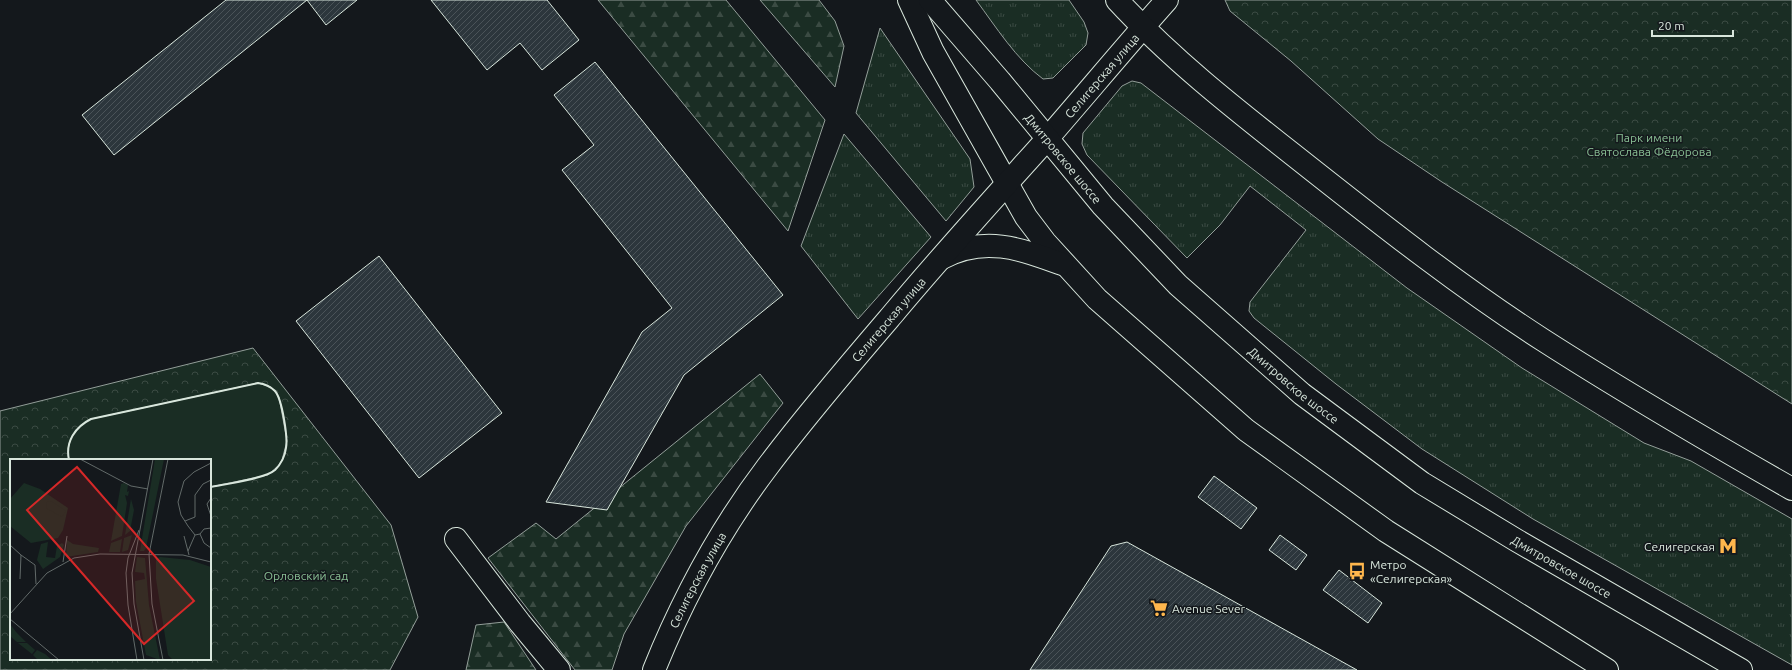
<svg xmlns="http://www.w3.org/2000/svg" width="1792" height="670" font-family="Ubuntu,sans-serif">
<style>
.grass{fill:url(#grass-tufts);stroke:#939e99}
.forest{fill:url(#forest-firs);stroke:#939e99}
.park{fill:url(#park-crowns);stroke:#939e99;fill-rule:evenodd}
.garden{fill:#1a2d24;stroke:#939e99}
.building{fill:url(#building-hatch);stroke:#d8e6dc}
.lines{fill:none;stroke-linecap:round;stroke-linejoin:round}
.minor-casing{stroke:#d8e6dc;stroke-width:24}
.major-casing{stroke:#d8e6dc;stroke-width:24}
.minor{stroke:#14181c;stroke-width:22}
.major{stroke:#14181c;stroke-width:22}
.wall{stroke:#d8e6dc;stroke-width:2}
.labels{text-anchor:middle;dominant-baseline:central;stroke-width:3;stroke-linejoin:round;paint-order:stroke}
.street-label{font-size:12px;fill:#d8e6dc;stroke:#14181c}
.park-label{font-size:12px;fill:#8ac095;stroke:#14181c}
.poi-label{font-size:12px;fill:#d8e6dc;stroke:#14181c;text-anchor:start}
.inset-road{fill:none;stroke:#626a69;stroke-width:1}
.view{fill:#d62828;fill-opacity:0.15;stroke:#d62828;stroke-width:2}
.inset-edge{fill:none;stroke:#d8e6dc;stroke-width:2}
</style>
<defs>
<pattern id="grass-tufts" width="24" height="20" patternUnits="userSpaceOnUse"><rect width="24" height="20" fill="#1a2d24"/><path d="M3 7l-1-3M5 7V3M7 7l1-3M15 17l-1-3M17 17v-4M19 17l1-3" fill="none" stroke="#3b4b43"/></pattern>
<pattern id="forest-firs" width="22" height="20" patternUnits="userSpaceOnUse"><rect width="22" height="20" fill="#1a2d24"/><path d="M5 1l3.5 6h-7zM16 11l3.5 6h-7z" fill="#3b4b43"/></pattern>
<pattern id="park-crowns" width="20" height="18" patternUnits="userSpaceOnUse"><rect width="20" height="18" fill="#1a2d24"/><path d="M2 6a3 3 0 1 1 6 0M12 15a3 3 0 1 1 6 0" fill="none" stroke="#3b4b43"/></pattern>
<pattern id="building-hatch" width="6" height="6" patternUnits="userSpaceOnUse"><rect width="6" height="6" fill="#2c363c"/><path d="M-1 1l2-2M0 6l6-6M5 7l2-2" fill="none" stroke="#4a5358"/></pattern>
</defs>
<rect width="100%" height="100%" fill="#14181c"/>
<g class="grass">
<path d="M 976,0 L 1069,0 L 1084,22 L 1088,33 L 1086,45 L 1053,78 L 1043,79 C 1016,59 996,27 976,0 Z"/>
<polygon points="880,28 970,159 974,187 946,221 856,113"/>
<polygon points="1132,81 1141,83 1407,288 1522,368 1644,443 1691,461 1792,519 1792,665 1533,519 1422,449 1336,384 1254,318 1249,311 1250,302 1306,230 1250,186 1220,225 1187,258 1087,155 1082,144 1083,133 1122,86"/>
<polygon points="844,134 931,237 858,319 801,246"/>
</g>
<g class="forest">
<polygon points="598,0 726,0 825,120 788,231"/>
<polygon points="760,0 819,0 835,21 844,46 835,87"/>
<polygon points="760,374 783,403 686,526 624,634 612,670 575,670 488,558 536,523 556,539"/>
<polygon points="504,622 536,670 466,670 476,625"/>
</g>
<g class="park">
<polygon points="1225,0 1792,0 1792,404 1442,182 1378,139 1291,61 1230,11"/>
<path d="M 253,348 L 391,525 L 418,617 L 390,670 L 0,670 L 0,411 ZM 11,460 L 210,460 L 210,659 L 11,659 Z"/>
</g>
<path class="garden" d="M 258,383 L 271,387 L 279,397 L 287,441 L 282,460 L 278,466 L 268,475 L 210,487 L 210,460 L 69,460 C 65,442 75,427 91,419 Z"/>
<g class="building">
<polygon points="226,0 357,0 326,25 307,0 114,155 82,115"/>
<polygon points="431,0 547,0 579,40 542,70 520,43 487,70"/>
<polygon points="595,62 783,295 684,375 607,510 546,502 642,332 672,308 562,170 594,145 554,95"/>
<polygon points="379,256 502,413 419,478 296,321"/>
<polygon points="1214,476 1257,508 1241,529 1198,497"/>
<polygon points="1280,535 1307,555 1296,570 1269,550"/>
<polygon points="1127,542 1357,670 1030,670 1111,546"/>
<polygon points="1339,570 1382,603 1368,623 1323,590"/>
</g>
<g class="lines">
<g class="minor-casing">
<g id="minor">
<polyline points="909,0 933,52 1026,217 1045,242 1097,299 1246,430 1386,531 1607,670"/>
<path d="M 942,258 C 984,235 1021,249 1062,264"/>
<polyline points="456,539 520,623 559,670"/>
<path id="s1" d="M 654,670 C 683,598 721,528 768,466 C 807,414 850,364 892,315 C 942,255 995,197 1047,139 C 1087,93 1126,46 1167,0"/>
</g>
</g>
<g class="major-casing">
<g id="major">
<path id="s2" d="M 930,0 L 1000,81 L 1103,206 L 1178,285 L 1302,394 L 1422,483 L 1516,540 L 1741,670"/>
<path d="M 1117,0 C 1175,63 1243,115 1310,168 C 1386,228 1462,288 1543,340 C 1624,392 1708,441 1792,489"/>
</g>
</g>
<use href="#minor" class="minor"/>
<use href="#major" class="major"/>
<path class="wall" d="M 69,460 C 65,442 75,427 91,419 L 258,383 C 265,384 270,386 275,391 C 282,399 288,437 286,448 C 285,456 281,464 275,470 C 265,479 225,484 210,487"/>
</g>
<defs>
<g id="metro-bare" transform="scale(1.38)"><path d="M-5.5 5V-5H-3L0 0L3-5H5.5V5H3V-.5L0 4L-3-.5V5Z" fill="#ffb74d" stroke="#14181c" stroke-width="2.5" paint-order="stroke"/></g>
<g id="bus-bare" transform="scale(1.38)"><path d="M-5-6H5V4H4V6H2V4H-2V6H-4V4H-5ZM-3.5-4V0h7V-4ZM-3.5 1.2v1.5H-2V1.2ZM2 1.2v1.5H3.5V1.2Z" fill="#ffb74d" stroke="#14181c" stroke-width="2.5" paint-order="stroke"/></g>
<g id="supermarket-bare" transform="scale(1.38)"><path d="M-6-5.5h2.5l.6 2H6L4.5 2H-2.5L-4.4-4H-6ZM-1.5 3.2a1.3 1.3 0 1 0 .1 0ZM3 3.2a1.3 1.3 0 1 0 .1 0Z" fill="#ffb74d" stroke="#14181c" stroke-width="2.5" paint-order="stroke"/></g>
</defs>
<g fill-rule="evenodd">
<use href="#metro-bare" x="1728" y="546"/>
<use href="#bus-bare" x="1357" y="571"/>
<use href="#supermarket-bare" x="1159" y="608"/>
</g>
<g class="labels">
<g class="street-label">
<text stroke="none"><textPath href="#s1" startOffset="748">Селигерская улица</textPath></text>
<text stroke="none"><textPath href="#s2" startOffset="207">Дмитровское шоссе</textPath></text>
<text stroke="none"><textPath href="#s1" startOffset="424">Селигерская улица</textPath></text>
<text stroke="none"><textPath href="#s2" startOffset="531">Дмитровское шоссе</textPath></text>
<text stroke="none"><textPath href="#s2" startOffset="855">Дмитровское шоссе</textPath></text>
<text stroke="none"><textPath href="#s1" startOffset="100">Селигерская улица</textPath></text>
</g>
<g class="park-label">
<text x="1649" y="137">Парк имени<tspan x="1649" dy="14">Святослава Фёдорова</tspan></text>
<text x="306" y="575">Орловский сад</text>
</g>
<g class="poi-label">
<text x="1715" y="546" text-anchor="end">Селигерская</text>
<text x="1370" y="564">Метро<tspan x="1370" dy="14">«Селигерская»</tspan></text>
<text x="1172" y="608">Avenue Sever</text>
</g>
</g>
<g transform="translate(10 459)">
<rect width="201" height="201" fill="#14181c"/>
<path d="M 145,0 L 154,0 L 136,89 L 134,92 L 130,92 ZM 122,76 L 118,91 L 112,93 L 114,79 ZM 112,80 L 110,93 L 99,93 L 101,84 ZM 127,98 L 135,99 L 139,146 L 150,201 L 136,196 L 126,143 L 125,122 L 135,120 L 134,114 L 125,113 ZM 0,165 L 6,173 L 16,183 L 7,183 L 0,177 ZM 8,184 L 17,184 L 25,191 L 22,195 ZM 27,191 L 35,195 L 42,201 L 28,201 L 23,196 Z" fill="#1a2d24"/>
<path d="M 114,24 L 118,26 L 117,33 L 119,32 L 118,37 L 115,36 L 117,44 L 112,77 L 101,82 L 111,25 ZM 121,40 L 124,51 L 120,72 L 115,76 ZM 57,81 L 63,85 L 89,89 L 88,93 L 56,98 ZM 38,83 L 36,98 L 45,99 L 47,87 L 52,84 L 54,86 L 50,98 L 33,110 L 27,101 L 31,85 Z" fill="#1a2d24"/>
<path d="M 14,24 L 30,30 L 58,49 L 53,71 L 48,79 L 21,84 L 0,67 L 0,40 ZM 150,98 L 180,101 L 201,108 L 201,201 L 163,201 L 158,196 L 146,120 L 146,100 Z" fill="#1a2d24"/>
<path d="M 41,42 L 56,52 L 52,58 L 36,49 L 37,43 Z" fill="#1a2d24"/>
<path class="inset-road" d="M 70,0 L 121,27 L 138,30M 201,4 L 184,13 L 174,22 L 168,43 L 171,56 L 178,67 L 185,76 L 190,75 L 194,84 L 201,89M 201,39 L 197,45 L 201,57M 175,62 L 185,58 L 185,36 L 193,25 L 201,21M 190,75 L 194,70 L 201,69M 174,77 L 179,96M 0,86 L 11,96 L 10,120M 178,92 L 185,76M 11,96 L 25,106 L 26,125M 53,103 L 57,77M 0,155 L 37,114 L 64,99 L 90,95 L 173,96 L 201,103M 0,160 L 49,201M 127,201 L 118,146 L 116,114 L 118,99 L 129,71M 134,201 L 124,145 L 122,114 L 143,0M 153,201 L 142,145 L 139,95 L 158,0"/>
<path class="view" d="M 67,8 L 184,142 L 134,185 L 17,51 Z"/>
<rect width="201" height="201" class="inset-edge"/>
</g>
<path d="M1652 30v6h81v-6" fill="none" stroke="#d8e6dc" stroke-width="2"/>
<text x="1658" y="30" font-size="12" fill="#d8e6dc" stroke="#14181c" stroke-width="3" paint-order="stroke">20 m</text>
</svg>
